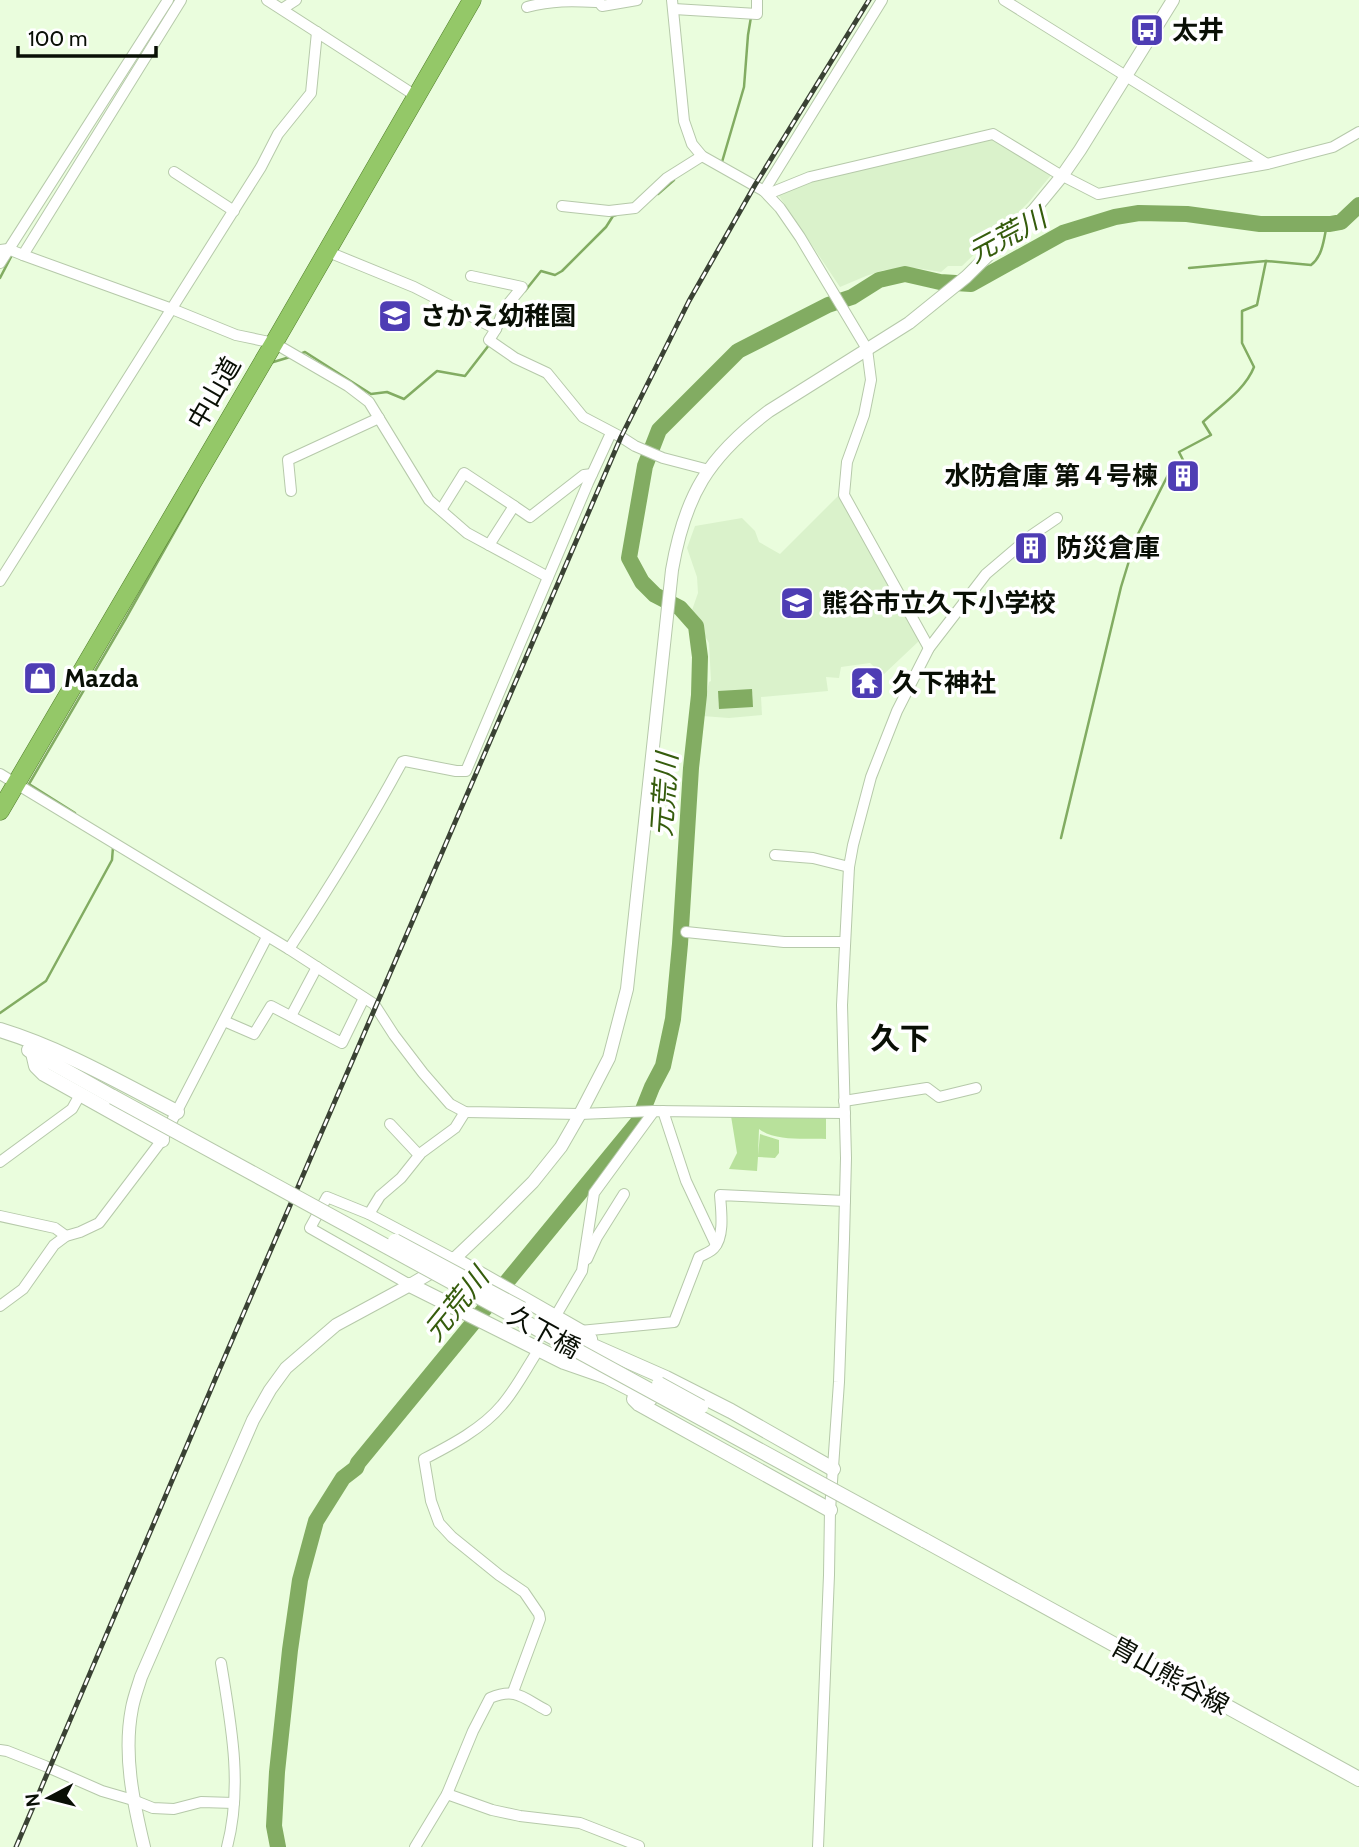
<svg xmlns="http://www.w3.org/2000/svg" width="1359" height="1847" font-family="Cabin,'Noto Sans JP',sans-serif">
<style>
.built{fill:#daf2cb}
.green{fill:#b8e19b}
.water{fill:#82ac62}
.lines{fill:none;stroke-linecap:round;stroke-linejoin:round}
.stream{stroke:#82ac62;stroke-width:2.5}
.river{stroke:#82ac62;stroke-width:16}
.minor-casing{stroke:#b6c9aa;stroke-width:12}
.tertiary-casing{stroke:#b6c9aa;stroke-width:14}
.secondary-casing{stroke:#b6c9aa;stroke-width:16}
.trunk-casing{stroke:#527e2d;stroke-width:19}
.minor{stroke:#fff;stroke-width:10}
.tertiary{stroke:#fff;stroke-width:12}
.secondary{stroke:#fff;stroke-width:14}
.trunk{stroke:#94c868;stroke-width:18}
.rail-casing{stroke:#3a4234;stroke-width:5}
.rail{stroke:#fff;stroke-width:2.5;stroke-dasharray:8;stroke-linecap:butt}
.secondary-bridge-casing{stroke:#b6c9aa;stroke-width:16;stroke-linecap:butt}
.secondary-bridge{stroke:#fff;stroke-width:14}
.labels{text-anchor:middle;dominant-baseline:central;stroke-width:7;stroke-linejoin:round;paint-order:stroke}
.poi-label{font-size:26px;font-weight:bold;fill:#090f05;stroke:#fff;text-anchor:start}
.street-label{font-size:26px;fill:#090f05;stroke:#fff}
.water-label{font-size:28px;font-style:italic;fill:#355c0c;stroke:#fff}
.quarter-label{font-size:30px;font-weight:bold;fill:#090f05;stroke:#fff}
</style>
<rect width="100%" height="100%" fill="#eafddd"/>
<g class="built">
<polygon points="991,137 1052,174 1028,203 962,266 948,266 941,272 916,268 884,270 866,276 840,287 777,193 811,180"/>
<polygon points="838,496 840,496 920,640 883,675 870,663 841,667 839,678 826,677 828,691 761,697 762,715 729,718 702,716 709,682 711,681 709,643 691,613 698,593 697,577 687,548 695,526 742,518 755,531 759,542 780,554"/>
</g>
<path class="green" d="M 731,1116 L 826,1116 L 826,1139 C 806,1138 776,1142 759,1129 L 758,1156 L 760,1134 L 779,1140 L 779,1153 L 775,1158 L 758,1157 L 757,1171 L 729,1169 L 737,1153 Z"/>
<polygon class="water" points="752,689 753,707 719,709 718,691"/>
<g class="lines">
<g class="stream">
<polyline points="720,161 722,162 744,87 748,35 751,17"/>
<polyline points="658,194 674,180"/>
<polyline points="1189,268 1266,261"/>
<polyline points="0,278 13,253"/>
<polyline points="525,291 541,271 555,275 562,271 606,227 613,216 616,215"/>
<polyline points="300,354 305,352 371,394 387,392 404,399 437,371 465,376 489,345"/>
<polyline points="270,363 290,357"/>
<polyline points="75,813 29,784 126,618 198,490"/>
<path d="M 1061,838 L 1121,587 L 1136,538 L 1170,471 L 1183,460 L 1179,452 L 1211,435 L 1203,422 C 1220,406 1245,390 1254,367 L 1242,343 L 1242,311 L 1257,305 L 1266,261 L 1311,265 C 1323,256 1324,238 1327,224"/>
<polyline points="0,1013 46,981 112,860 113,847"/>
</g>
<polyline class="river" points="278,1847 274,1826 277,1772 290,1650 300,1580 316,1521 343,1478 356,1468 358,1463 638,1122 652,1087 663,1066 673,1019 680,944 691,768 699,695 700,657 696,626 680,608 655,595 642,582 629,558 645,466 659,430 738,351 828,305 852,297 879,280 905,274 940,282 971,284 1063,233 1115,217 1139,213 1187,214 1260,224 1330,224 1341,222 1359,205"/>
<g class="minor-casing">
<g id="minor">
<polyline points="267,0 416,96"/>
<polyline points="672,0 684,121 692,144 702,156 764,191 780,208 800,237 867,349 871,380 864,415 847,462 844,495 929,648"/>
<polyline points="1004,0 1267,164"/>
<path d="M 527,7 C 554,0 572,1 599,2 L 602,6 L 637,0"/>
<polyline points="282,9 296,0"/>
<polyline points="674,9 757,14 757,0"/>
<polyline points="174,172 234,211"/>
<polyline points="764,191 882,0"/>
<polyline points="768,194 810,177 993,134 1057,173 1098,194 1267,164 1333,147 1359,132"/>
<polyline points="562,206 609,211 635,208 667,178 702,156"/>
<polyline points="0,250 8,249 23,255 181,0"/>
<polyline points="326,251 414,287 496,329 489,340 515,358 547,373 583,417 621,437 635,446 663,458 709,470"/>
<polyline points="23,255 172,309 236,335 274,343 348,386 369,402 429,500 467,533 548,577"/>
<polyline points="0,263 168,0"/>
<polyline points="471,276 522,287 504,309 496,329"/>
<polyline points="291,491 288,460 379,418"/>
<polyline points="514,506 530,517 584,475 592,474"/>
<polyline points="441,510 464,473 514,506 489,545"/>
<polyline points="0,581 261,167 278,134 311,93 317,32"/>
<polyline points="0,774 289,949 374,1004 394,1035 423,1073 450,1104 465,1112 580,1114 654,1111 845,1113"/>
<polyline points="775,855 813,858 849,867"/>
<polyline points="686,932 784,942 845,942"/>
<path d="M 289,949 C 329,888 367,827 402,762 L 405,761 L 456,771 L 466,771 L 588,483 L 611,433"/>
<polyline points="291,1016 317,967"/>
<polyline points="224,1021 254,1034 271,1006 342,1043 364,998"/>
<polyline points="844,1101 927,1088 939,1097 976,1088"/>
<polyline points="663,1111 686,1181 716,1245"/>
<polyline points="390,1124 419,1155"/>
<polyline points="0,1162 72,1109 81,1093"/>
<polyline points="369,1214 380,1196 401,1178 421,1153 455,1128 465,1112"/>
<polyline points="0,1216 55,1228 66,1236"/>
<polyline points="587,1259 597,1237 624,1194"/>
<polyline points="410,1285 310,1228 327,1197 369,1214 454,1259"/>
<polyline points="0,1306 23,1289 54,1245 66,1236 80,1232 99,1223 162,1140 267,937"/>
<polyline points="555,1317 582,1271 594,1193 654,1111"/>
<path d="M 580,1331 L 674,1322 L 699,1257 C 704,1254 711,1252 714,1248 C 725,1236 721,1210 720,1195 L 845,1201"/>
<path d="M 221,1663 C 231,1724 243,1786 227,1847"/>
<path d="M 513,1692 L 540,1619 L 539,1614 L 524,1592 L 499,1575 L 452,1537 L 439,1523 L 431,1501 L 424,1459 C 451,1445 482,1429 502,1405 C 516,1389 527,1367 539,1349"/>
<polyline points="0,1750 7,1751 45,1766 102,1791 133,1800 153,1808 174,1809 201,1802 234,1803"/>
<polyline points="447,1794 492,1810 520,1816 580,1823 639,1846"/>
<path d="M 415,1847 L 447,1794 L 473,1731 L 490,1698 C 516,1687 523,1698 546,1710"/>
<polyline points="818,1847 829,1575 830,1510 839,1382 844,1239 846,1158 842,1005 849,867 853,845 871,777 897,711 929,648 986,574 1032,535 1057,518"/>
</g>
</g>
<g class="tertiary-casing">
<path id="tertiary" d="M 144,1847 C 133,1801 123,1754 132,1708 C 134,1697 138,1687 141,1677 L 253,1420 L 270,1390 L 286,1368 L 336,1325 L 410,1285 L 454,1259 L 494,1221 L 533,1182 L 561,1147 L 580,1114 L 609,1058 L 627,989 L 672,570 C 685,495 708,457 769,411 L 909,323 L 966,277 L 1034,210 L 1062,176 L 1080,150 L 1173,0"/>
</g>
<g class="secondary-casing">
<g id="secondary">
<path d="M 0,1030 C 62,1049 119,1082 177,1112"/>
<polyline points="29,1050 113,1097"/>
<polyline points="33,1053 36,1066 44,1074 162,1140"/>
<polyline points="454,1259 585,1334 590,1339 591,1345 666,1378 731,1411 833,1469"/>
<polyline points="410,1285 564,1362 607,1377 650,1399"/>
<polyline points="634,1399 639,1404 830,1510"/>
<polyline points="924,1540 1359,1779"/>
</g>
</g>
<g class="trunk-casing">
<polyline id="trunk" points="0,811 274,343 472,0"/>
</g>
<use href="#minor" class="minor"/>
<use href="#tertiary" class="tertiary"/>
<use href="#secondary" class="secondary"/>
<use href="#trunk" class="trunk"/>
<g class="rail-casing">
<polyline id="rail" points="16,1847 217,1375 621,437 689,301 755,185 869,0"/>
</g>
<use href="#rail" class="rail"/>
<g class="secondary-bridge-casing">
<g id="secondary-bridge">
<polyline points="113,1097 924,1540"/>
<polyline points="395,1241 522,1309"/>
<polyline points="659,1384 701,1407"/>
</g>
</g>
<use href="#secondary-bridge" class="secondary-bridge"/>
</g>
<defs>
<g id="bus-square" transform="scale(1.75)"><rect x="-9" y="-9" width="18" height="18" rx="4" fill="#4e3db4" stroke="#fff"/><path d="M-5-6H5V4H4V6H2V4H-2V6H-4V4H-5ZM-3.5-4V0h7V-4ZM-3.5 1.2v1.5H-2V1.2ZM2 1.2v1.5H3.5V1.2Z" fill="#fff"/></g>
<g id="school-square" transform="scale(1.75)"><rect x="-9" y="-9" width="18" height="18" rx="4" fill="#4e3db4" stroke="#fff"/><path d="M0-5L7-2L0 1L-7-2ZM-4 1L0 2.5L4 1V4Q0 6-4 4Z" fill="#fff"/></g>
<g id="building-square" transform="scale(1.75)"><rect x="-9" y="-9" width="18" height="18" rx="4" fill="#4e3db4" stroke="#fff"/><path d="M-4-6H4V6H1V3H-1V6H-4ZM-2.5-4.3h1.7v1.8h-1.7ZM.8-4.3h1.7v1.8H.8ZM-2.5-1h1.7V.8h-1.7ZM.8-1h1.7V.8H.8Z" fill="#fff"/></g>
<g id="shop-square" transform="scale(1.75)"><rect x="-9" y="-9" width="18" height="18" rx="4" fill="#4e3db4" stroke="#fff"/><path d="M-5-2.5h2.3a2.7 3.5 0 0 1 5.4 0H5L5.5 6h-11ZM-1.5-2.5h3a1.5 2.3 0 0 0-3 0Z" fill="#fff"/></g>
<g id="temple-square" transform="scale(1.75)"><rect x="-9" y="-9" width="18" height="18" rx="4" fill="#4e3db4" stroke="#fff"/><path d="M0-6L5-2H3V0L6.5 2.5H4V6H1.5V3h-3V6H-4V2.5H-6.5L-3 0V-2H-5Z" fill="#fff"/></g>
</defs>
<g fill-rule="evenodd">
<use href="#bus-square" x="1147" y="30"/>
<use href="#school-square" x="395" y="316"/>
<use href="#building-square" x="1183" y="476"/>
<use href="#building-square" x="1031" y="548"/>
<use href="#school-square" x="797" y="603"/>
<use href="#shop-square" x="40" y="678"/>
<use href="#temple-square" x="867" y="683"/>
</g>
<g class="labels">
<g class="poi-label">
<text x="1172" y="30">太井</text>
<text x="420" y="316">さかえ幼稚園</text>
<text x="1158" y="476" text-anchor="end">水防倉庫 第４号楝</text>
<text x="1056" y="548">防災倉庫</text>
<text x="822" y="603">熊谷市立久下小学校</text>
<text x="64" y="678">Mazda</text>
<text x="892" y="683">久下神社</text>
</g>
<g class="street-label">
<text transform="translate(214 393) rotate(-60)">中山道</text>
<text transform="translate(544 1332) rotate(29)">久下橋</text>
<text transform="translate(1170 1676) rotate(29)">胄山熊谷線</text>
</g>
<g class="water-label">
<text transform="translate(1007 235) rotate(-28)">元荒川</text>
<text transform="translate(664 795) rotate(-86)">元荒川</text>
<text transform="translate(456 1304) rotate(-51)">元荒川</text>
</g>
<g class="quarter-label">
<text x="900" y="1038">久下</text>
</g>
</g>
<g transform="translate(49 1798) rotate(263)" stroke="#ffffff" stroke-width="5" paint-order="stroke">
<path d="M0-5L12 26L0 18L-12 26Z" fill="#090f05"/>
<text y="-10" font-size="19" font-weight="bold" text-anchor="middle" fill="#090f05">N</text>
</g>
<path d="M18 46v10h138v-10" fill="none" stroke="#090f05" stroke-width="3.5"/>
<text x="28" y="46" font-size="21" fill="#090f05" stroke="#ffffff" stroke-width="5" paint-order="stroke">100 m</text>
</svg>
